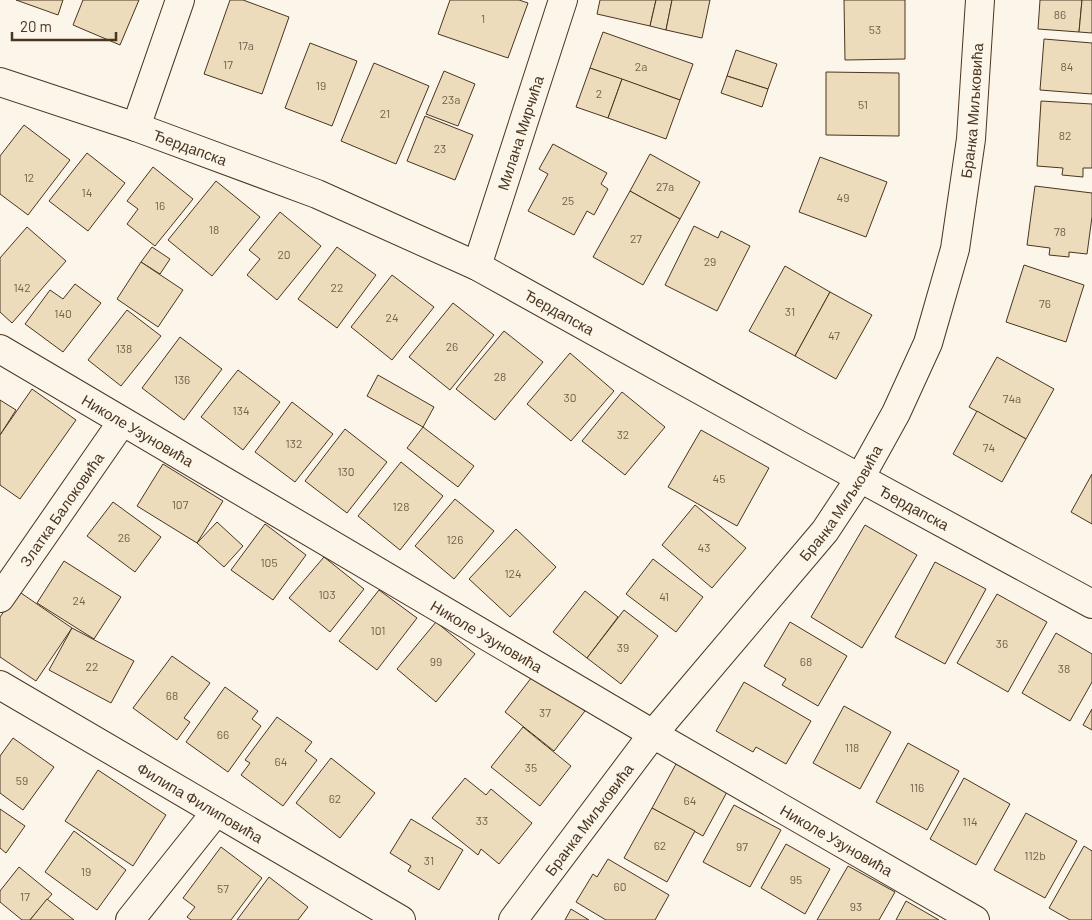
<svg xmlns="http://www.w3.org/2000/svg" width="1092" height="920" font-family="Barlow,sans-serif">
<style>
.building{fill:#ecdcbc;stroke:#4a3520}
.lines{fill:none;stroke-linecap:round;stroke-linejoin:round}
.minor-casing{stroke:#4a3520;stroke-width:30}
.tertiary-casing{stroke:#4a3520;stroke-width:30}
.minor{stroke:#fbf6e9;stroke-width:28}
.tertiary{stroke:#fbf6e9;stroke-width:28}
.labels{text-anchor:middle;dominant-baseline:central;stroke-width:4;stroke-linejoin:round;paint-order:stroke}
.number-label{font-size:12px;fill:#725f47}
.street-label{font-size:15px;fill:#4a3520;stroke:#fbf6e9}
</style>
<rect width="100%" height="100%" fill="#fbf6e9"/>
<g class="building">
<polygon points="16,0 63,0 58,15"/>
<polygon points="83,0 139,0 120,45 73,25"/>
<polygon points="230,0 243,0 289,17 262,94 204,74"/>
<polygon points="450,0 519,0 528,3 508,58 438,34"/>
<polygon points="600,0 656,0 650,26 597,14"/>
<polygon points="656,0 672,0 666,30 650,26"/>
<polygon points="672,0 710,0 702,38 666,30"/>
<polygon points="844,0 905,0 905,59 845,60"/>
<polygon points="1040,0 1082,0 1079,32 1038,29"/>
<polygon points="1082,0 1092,0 1092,33 1079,32"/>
<polygon points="603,32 693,64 680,100 590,68"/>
<polygon points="1044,39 1092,43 1092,94 1040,90"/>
<polygon points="310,43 357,61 332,126 285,108"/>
<polygon points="736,50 777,64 768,89 727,76"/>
<polygon points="374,63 429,86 396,164 341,141"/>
<polygon points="590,68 622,79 608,118 576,107"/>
<polygon points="444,71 475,84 458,126 426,114"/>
<polygon points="826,72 899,73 899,136 826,135"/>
<polygon points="727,76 768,89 762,107 721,93"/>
<polygon points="622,79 680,100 666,139 608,118"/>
<polygon points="1041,101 1092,104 1092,168 1083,168 1083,177 1062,175 1063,168 1037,166"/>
<polygon points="425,116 473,135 455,180 407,161"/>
<polygon points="24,125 70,160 28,215 0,194 0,156"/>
<polygon points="553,144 607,173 601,184 608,189 594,215 587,211 574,235 528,211 548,174 539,169"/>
<polygon points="87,153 125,183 88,231 49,201"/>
<polygon points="650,154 700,182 680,219 630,191"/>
<polygon points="820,157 887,182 866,237 799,212"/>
<polygon points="153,167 193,199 155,246 127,224 138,209 127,201"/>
<polygon points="216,181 260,217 212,276 168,240"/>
<polygon points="1035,186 1092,193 1092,217 1087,254 1069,252 1069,257 1049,255 1050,248 1027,245"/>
<polygon points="630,191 680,219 643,285 593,257"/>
<polygon points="280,212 321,246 277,300 247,275 260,259 249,250"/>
<polygon points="694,226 718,238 721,231 750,246 717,311 665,285"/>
<polygon points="27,227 66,261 12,323 0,312 0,258"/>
<polygon points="152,247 170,259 160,274 141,262"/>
<polygon points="337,247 376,275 337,328 298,299"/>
<polygon points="141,262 183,290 158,327 117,299"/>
<polygon points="1024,265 1084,285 1066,342 1006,322"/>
<polygon points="785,266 830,292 795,356 749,331"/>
<polygon points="392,275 434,307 392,360 351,327"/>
<polygon points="75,284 101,303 63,352 25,324 50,290 63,299"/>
<polygon points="830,292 872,315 836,379 795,356"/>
<polygon points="453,303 494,335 450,390 409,357"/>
<polygon points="127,310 161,336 121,386 88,360"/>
<polygon points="504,331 543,362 495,420 456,389"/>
<polygon points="180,337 222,369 184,420 142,388"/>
<polygon points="570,353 614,391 571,441 527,404"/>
<polygon points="997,357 1054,389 1026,439 969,407"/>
<polygon points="238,370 280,402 243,450 201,417"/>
<polygon points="378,375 434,407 423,427 367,396"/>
<polygon points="32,389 76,420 20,499 0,485 0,435"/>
<polygon points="622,392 665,427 625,475 582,441"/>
<polygon points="0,400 16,410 0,435"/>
<polygon points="292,402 333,434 295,482 255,452"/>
<polygon points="977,411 1026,439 1002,482 953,454"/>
<polygon points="423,427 474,466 458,487 407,448"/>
<polygon points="345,429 387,462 347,513 305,481"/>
<polygon points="701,430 769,468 737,526 668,487"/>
<polygon points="401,462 443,496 400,550 358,516"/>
<polygon points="163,464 223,501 197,543 137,506"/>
<polygon points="1092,474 1092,524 1071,512"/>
<polygon points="455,499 494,531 454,579 415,546"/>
<polygon points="113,502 161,537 135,572 87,536"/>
<polygon points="695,505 746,548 712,588 662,545"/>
<polygon points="217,522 243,546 224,567 197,543"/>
<polygon points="265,524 306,555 273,600 231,570"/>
<polygon points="865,525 917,555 862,648 811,617"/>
<polygon points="516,529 556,567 510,617 469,579"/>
<polygon points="324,557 364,589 330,632 289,598"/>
<polygon points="653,559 703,597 676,632 626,594"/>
<polygon points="64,561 121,597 94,639 37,603"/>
<polygon points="935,562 986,589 945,664 895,637"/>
<polygon points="379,590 417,618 377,670 339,641"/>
<polygon points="18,591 72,628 36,681 0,657 0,617"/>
<polygon points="585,591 618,617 587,658 553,632"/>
<polygon points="997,594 1047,622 1008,692 957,663"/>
<polygon points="624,610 658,636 621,684 587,658"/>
<polygon points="436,622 475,654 436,702 397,669"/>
<polygon points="790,622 847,656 818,706 782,685 786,679 764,666"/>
<polygon points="72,628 134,661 111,703 49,670"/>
<polygon points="1056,633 1092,654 1092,682 1070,721 1022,693"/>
<polygon points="172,656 210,683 184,718 190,722 177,740 133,708"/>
<polygon points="535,673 585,711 554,751 505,712"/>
<polygon points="744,682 811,721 786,764 756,747 753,752 716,731"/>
<polygon points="225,687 258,711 252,719 261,726 228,772 186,742"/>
<polygon points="844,706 891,732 860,789 813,763"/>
<polygon points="1092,709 1092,730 1083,725"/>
<polygon points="277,717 312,742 305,751 317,760 283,806 241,775 250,763 245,760"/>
<polygon points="523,727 571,766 540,806 491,767"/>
<polygon points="13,738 54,767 23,810 0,793 0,756"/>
<polygon points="908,743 959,771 927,830 876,802"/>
<polygon points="331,758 375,793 340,838 296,803"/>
<polygon points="676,764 727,792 703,836 652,808"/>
<polygon points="98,770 166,815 133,866 65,821"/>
<polygon points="465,778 486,795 491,789 532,823 499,864 481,849 478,855 432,818"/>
<polygon points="964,778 1010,804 976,865 930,839"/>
<polygon points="734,805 781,830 750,887 703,862"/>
<polygon points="652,808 695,831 667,882 624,858"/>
<polygon points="0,809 25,826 6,853 0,848"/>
<polygon points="1026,813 1077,841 1045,898 994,870"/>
<polygon points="411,819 463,850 439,890 408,871 411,866 390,853"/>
<polygon points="74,831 126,870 97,910 45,872"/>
<polygon points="786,844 830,869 805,914 761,888"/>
<polygon points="1084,846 1092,851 1092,920 1070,920 1049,908"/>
<polygon points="221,847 262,878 231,920 191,920 187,917 195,907 183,898"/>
<polygon points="608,859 669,895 655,920 606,920 576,902 593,874 597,877"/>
<polygon points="848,866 895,892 879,920 817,920"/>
<polygon points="19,867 52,894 30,920 22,920 0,902 0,891"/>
<polygon points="269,877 308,907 298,920 237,920"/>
<polygon points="47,899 74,920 30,920"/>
<polygon points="906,901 939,920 896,920"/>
<polygon points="571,909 589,920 565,920"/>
</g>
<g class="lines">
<g class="minor-casing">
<g id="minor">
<path id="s1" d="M 0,82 L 136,127 L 317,194 L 477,266 L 801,446 L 1092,604"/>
<polyline points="136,127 180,0"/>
<path id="s2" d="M 477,266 L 563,0"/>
<path id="s3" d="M 0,349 L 653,734 L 975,920"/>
<path id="s4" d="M 0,598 L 122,422"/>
<path id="s5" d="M 0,685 L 401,920"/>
<polyline points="130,920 216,812"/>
</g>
</g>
<g class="tertiary-casing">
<g id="tertiary">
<path id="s6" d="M 513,920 L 653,734 L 825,531 L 860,478 L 896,413 L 928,343 L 955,249 L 971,139 L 980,0"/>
</g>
</g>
<use href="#minor" class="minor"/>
<use href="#tertiary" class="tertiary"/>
</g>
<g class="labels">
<g class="number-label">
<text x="1060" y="14">86</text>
<text x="483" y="18">1</text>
<text x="875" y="29">53</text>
<text x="246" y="45">17a</text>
<text x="228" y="64">17</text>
<text x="641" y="66">2a</text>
<text x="1067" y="66">84</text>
<text x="321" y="85">19</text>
<text x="599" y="93">2</text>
<text x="451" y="99">23a</text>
<text x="863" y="104">51</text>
<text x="385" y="113">21</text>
<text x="1065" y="135">82</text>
<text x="440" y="148">23</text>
<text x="29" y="177">12</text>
<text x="665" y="186">27a</text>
<text x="87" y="192">14</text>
<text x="843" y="197">49</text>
<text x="568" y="200">25</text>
<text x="160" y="205">16</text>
<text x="214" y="229">18</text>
<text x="1060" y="231">78</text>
<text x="636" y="238">27</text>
<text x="284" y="254">20</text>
<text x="710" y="261">29</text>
<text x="22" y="287">142</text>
<text x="337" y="287">22</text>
<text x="1045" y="303">76</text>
<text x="790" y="311">31</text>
<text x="63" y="313">140</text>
<text x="392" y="317">24</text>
<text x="834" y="335">47</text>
<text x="452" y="346">26</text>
<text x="124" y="348">138</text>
<text x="500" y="376">28</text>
<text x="182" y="379">136</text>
<text x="570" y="397">30</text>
<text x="1012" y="398">74a</text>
<text x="241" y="410">134</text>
<text x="623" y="434">32</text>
<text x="294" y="443">132</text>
<text x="989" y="447">74</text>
<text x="346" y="471">130</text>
<text x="719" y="478">45</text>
<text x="180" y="504">107</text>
<text x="401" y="506">128</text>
<text x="124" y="537">26</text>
<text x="455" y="539">126</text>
<text x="704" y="547">43</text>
<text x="269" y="562">105</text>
<text x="513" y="573">124</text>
<text x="327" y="594">103</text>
<text x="664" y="596">41</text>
<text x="79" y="600">24</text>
<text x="378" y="630">101</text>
<text x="1002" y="643">36</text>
<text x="623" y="647">39</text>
<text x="436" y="661">99</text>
<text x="806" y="661">68</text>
<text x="92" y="666">22</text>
<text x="1064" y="668">38</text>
<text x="172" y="695">68</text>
<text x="545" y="712">37</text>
<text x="223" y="734">66</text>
<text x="852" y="747">118</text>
<text x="281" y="761">64</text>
<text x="531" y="767">35</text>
<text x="22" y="780">59</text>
<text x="917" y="787">116</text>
<text x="335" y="798">62</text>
<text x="690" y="800">64</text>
<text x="482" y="820">33</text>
<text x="970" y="821">114</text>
<text x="660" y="845">62</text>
<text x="742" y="846">97</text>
<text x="1035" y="855">112b</text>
<text x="429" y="860">31</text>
<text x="86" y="871">19</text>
<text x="796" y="879">95</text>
<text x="620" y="886">60</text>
<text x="223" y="888">57</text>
<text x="25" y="896">17</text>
<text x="856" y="906">93</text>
</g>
<g class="street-label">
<text stroke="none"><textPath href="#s6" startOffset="951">Бранка Миљковића</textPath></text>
<text stroke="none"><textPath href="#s2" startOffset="140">Милана Мирчића</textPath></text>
<text stroke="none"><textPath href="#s1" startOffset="201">Ђердапска</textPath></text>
<text stroke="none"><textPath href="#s1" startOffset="606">Ђердапска</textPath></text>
<text stroke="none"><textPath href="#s3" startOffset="160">Николе Узуновића</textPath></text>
<text stroke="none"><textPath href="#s6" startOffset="531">Бранка Миљковића</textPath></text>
<text stroke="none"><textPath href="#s1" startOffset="1011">Ђердапска</textPath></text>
<text stroke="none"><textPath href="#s4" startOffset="108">Златка Балоковића</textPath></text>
<text stroke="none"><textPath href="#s3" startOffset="565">Николе Узуновића</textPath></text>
<text stroke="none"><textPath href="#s5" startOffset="232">Филипа Филиповића</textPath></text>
<text stroke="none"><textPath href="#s6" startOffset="126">Бранка Миљковића</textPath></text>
<text stroke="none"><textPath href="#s3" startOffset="970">Николе Узуновића</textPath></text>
</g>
</g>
<path d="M12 32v8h104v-8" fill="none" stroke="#4a3520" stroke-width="2.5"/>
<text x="20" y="32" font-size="15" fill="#4a3520" stroke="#fbf6e9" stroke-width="4" paint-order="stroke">20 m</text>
</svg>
